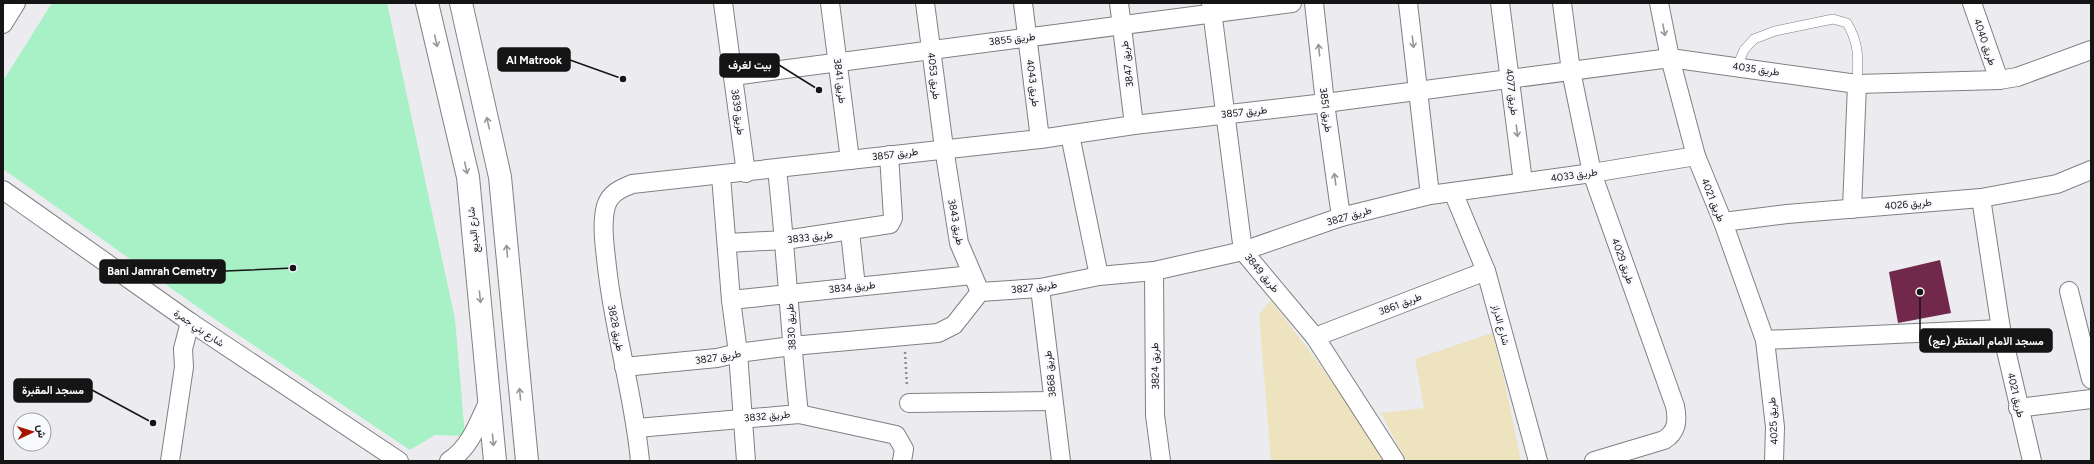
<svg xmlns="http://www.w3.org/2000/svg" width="2094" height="464" font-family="Figtree,Vazirmatn,sans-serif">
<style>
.green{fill:#a8f0c5}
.sand{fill:#ede3be}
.building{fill:#71284b}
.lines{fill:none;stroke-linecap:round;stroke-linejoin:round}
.service-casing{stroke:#808083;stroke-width:10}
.minor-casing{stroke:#808083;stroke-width:20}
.primary-casing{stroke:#808083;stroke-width:24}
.path{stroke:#8d8d8f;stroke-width:2.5;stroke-dasharray:2 3;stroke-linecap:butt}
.service{stroke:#fff;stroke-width:9}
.minor{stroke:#fff;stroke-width:18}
.primary{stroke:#fff;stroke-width:22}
.oneway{stroke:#969696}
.labels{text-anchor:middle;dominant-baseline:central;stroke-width:4;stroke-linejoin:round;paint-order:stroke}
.street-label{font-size:10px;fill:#151516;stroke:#f9fafd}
.leader{fill:none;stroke:#151516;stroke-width:1.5}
.callout-dot{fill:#151516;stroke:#f9fafd;stroke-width:1.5}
.callout{fill:#151516;stroke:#151516;stroke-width:1.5}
.callout-label{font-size:11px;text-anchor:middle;font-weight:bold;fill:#fff}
</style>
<rect width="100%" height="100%" fill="#ececf0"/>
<polygon class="green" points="52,3 387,3 455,319 465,436 435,435 410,450 216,320 3,169 3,81"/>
<g class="sand">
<polygon points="1271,300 1366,427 1384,461 1271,461 1259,315"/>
<polygon points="1492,333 1505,383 1521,461 1406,461 1381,413 1424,408 1415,359"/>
</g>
<polygon class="building" points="1940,260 1951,313 1898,323 1889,272"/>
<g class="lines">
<g class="service-casing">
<path id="service" d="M 1737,67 L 1744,50 L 1754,39 L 1775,31 L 1833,19 L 1847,23 C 1860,45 1858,59 1857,84"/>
</g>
<g class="minor-casing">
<g id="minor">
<polyline points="723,3 746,173"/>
<polyline points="830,3 850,160"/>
<polyline points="925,3 944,148 959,243 980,292"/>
<polyline points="1023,3 1040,139"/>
<polyline points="1119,3 1134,125"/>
<polyline points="1211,3 1243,251 1315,337 1395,461"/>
<polyline points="1314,3 1325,103 1341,217"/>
<polyline points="1408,3 1430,195"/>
<polyline points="1500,3 1523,182"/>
<path d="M 1562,3 L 1571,71 L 1592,173 L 1675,406 C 1678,421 1677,432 1664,440 L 1594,461"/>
<polyline points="1659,3 1670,58 1696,156 1723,222 1765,340 1775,427 1774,461"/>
<polyline points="1972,3 1999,80"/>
<polyline points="3,24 16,3"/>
<polyline points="733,76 1292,3"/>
<polyline points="1070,135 1099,276"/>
<path d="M 777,169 C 786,250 790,332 799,414"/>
<polyline points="721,176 731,300 738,353 746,461"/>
<polyline points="3,190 190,322 399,461"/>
<polyline points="1453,192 1486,271 1538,461"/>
<polyline points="1981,198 2001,329 2032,461"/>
<polyline points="1852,209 1857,84"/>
<polyline points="1723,222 1787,214 1981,198 2057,184 2091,170"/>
<polyline points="850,232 856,287"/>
<polyline points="727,243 785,240 890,224 893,218 889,155"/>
<polyline points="1154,271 1155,415 1161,461"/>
<polyline points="1040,288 1061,461"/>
<polyline points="2069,291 2091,379"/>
<polyline points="731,300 972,275"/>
<polyline points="1315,337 1486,271"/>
<polyline points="1765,340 2001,329"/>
<polyline points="624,367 717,358 738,353 792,346 938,333 954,325 980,292 1040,288 1099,276 1154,271 1243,251 1341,217 1430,195 1592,173 1696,156"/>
<polyline points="909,403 1053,401"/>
<polyline points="2018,408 2091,399"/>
<polyline points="637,428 799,414 896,435 904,449 902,461"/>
<polyline points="170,461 184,367 183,349 190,322"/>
<path d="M 449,461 C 471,447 479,421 490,398"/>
<path d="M 640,461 C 634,395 614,332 607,267 C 605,248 601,225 606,206 C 610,193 620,189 632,184 L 1040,139 L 1134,125 L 1325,103 L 1670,58 L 1857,84 L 1999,80 L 2017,77 L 2091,50"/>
</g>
</g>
<g class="primary-casing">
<g id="primary">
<polyline points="427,3 468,177 495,461"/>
<polyline points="461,3 500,177 527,461"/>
</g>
</g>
<polyline class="path" points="905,352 907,387"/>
<use href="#service" class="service"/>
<use href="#minor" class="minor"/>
<use href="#primary" class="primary"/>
</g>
<defs><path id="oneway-shaft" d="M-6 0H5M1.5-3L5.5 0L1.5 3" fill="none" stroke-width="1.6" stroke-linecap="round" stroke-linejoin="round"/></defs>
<g class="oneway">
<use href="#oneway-shaft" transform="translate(1664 30) rotate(79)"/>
<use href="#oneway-shaft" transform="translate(436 41) rotate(77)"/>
<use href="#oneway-shaft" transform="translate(1413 42) rotate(83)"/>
<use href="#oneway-shaft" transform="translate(1319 50) rotate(-96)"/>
<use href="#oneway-shaft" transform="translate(488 123) rotate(-103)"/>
<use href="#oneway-shaft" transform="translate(1517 131) rotate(83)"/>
<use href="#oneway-shaft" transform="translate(466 168) rotate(77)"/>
<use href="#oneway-shaft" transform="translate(1335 179) rotate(-98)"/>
<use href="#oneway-shaft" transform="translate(507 251) rotate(-95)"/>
<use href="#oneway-shaft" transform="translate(480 297) rotate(84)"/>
<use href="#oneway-shaft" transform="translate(520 394) rotate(-95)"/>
<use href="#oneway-shaft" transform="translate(493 440) rotate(85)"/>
</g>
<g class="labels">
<g class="street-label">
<text transform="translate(1012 39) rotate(-7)">طريق 3855</text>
<text transform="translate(1985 42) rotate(71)">طريق 4040</text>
<text transform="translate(1127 64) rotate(-97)">طريق 3847</text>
<text transform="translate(1756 69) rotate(8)">طريق 4035</text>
<text transform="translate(934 76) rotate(83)">طريق 4053</text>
<text transform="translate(840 81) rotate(83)">طريق 3841</text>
<text transform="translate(1033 83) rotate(83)">طريق 4043</text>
<text transform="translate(1512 92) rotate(83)">طريق 4077</text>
<text transform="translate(1326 110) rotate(83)">طريق 3851</text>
<text transform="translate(738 112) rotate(82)">طريق 3839</text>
<text transform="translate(1244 112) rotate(-6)">طريق 3857</text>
<text transform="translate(895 154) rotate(-7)">طريق 3857</text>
<text transform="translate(1574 175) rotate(-8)">طريق 4033</text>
<text transform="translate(1713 200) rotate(68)">طريق 4021</text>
<text transform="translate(1908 204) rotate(-5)">طريق 4026</text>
<text transform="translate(1349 216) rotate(-16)">طريق 3827</text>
<text transform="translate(956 222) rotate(79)">طريق 3843</text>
<text transform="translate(473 230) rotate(-96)">شارع البديع</text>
<text transform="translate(810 237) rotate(-7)">طريق 3833</text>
<text transform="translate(1623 261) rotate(70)">طريق 4029</text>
<text transform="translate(1262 273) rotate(50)">طريق 3849</text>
<text transform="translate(852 287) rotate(-6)">طريق 3834</text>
<text transform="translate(1034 287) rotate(-7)">طريق 3827</text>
<text transform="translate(1400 304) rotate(-21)">طريق 3861</text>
<text transform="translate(1501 325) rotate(75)">شارع الدراز</text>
<text transform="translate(791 327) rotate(-93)">طريق 3830</text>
<text transform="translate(199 328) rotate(34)">شارع بني جمرة</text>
<text transform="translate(616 328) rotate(79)">طريق 3828</text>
<text transform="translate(718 357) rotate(-9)">طريق 3827</text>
<text transform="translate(1155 366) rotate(-91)">طريق 3824</text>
<text transform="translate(1050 374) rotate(-96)">طريق 3868</text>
<text transform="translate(2016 395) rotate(77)">طريق 4021</text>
<text transform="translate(767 416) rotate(-5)">طريق 3832</text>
<text transform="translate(1773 421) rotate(-93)">طريق 4025</text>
</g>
</g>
<path class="leader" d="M623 79L570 60M819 90L779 65M293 268L225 271M1920 292L1920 341M153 423L92 390"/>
<g class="callout-dot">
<circle cx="623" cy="79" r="4"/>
<circle cx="819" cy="90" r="4"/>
<circle cx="293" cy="268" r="4"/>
<circle cx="1920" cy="292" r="4"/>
<circle cx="153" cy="423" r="4"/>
</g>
<g class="callout">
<rect x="498" y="48" width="72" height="23" rx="4"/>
<rect x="720" y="54" width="59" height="23" rx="4"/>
<rect x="100" y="260" width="125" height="23" rx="4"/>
<rect x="1920" y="329" width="132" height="23" rx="4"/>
<rect x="14" y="379" width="78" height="23" rx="4"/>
</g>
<g class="callout-label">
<text x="534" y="64">Al Matrook</text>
<text x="750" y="69">بيت لغرف</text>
<text x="162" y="275">Bani Jamrah Cemetry</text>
<text x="1986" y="345">مسجد الامام المنتظر (عج)</text>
<text x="53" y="394">مسجد المقبرة</text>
</g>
<rect width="2094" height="464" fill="none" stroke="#151516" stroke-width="8"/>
<g transform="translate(32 432) rotate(86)"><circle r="19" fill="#f9fafd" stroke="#9e9ea1"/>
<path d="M0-3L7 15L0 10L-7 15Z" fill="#a61400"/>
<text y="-6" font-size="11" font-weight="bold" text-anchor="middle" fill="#151516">ش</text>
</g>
</svg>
